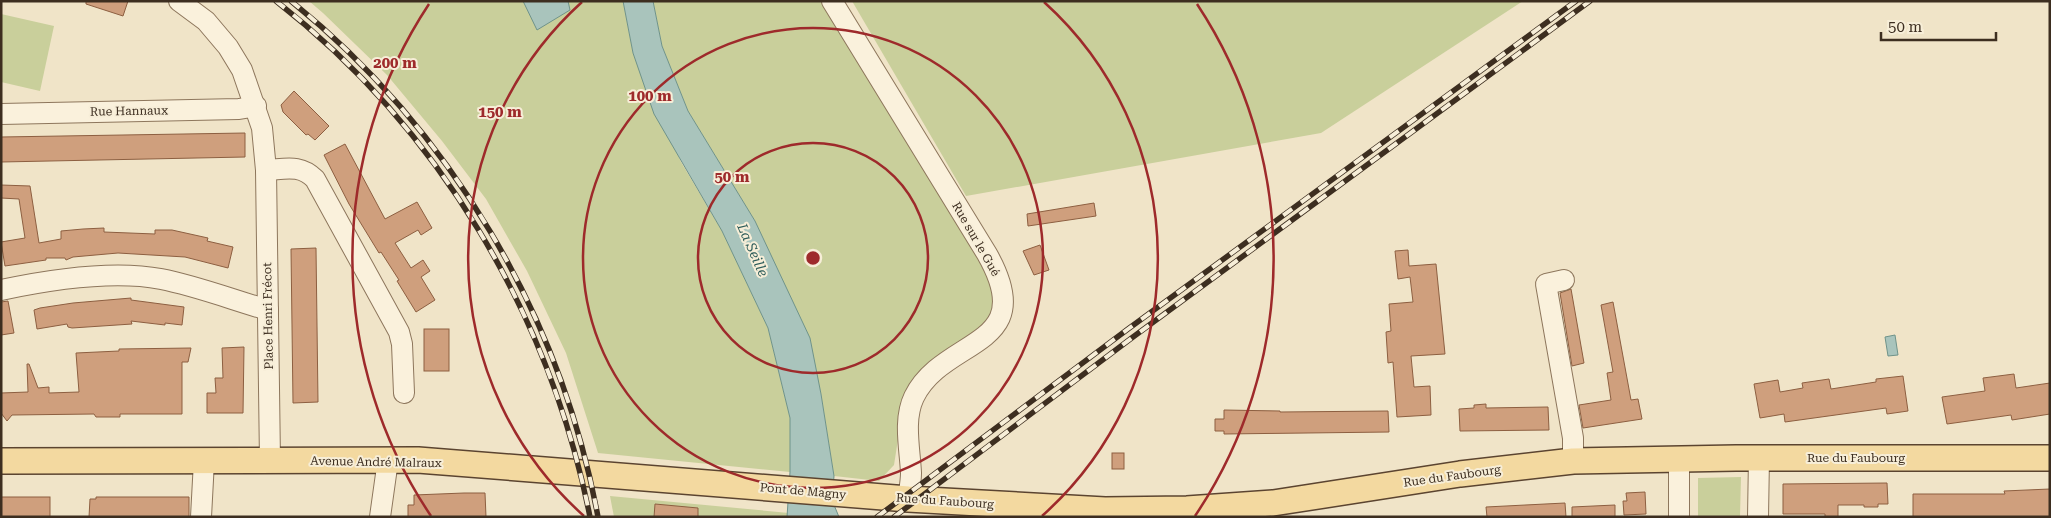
<svg xmlns="http://www.w3.org/2000/svg" width="2051" height="518" font-family="'Roboto Serif',serif">
<style>
.green{fill:#c9cf9b}
.water{fill:#a9c4bc;stroke:#6f938a}
.building{fill:#cf9f7d;stroke:#8d5f41}
.lines{fill:none;stroke-linecap:round;stroke-linejoin:round}
.minor-casing{stroke:#8d765c;stroke-width:22}
.major-casing{stroke:#5b4430;stroke-width:28}
.minor{stroke:#faf1dc;stroke-width:20}
.major{stroke:#f3d9a0;stroke-width:25}
.rail-casing{stroke:#3d2e20;stroke-width:5.5}
.rail{stroke:#f7eed8;stroke-width:4;stroke-dasharray:11;stroke-linecap:butt}
.ring{fill:none;stroke:#9e2a2b;stroke-width:2.5}
.labels{text-anchor:middle;dominant-baseline:central;stroke-width:4;stroke-linejoin:round;paint-order:stroke}
.street-label{font-size:12px;fill:#3d2e20;stroke:#f7eed8}
.water-label{font-size:14px;font-style:italic;fill:#2f5d5a;stroke:#f7eed8}
.centre{fill:#9e2a2b;stroke:#f7eed8;stroke-width:2.5}
.ring-label{font-size:15px;text-anchor:middle;font-weight:bold;fill:#9e2a2b;stroke:#f7eed8;stroke-width:4;stroke-linejoin:round;paint-order:stroke}
</style>
<rect width="100%" height="100%" fill="#f0e4c8"/>
<g class="green">
<polygon points="309,1 623,1 633,53 681,162 722,231 768,328 790,418 790,472 598,453 566,353 527,271 486,199 442,141 387,75 323,13"/>
<polygon points="653,1 828,1 994,282 997,303 987,325 920,373 899,433 894,465 879,481 834,476 821,394 755,221 688,111 662,46"/>
<polygon points="852,1 1523,1 1321,133 966,196"/>
<polygon points="1,14 54,26 40,91 1,82"/>
<polygon points="1741,477 1740,517 1698,517 1698,478"/>
<polygon points="610,496 832,517 614,517"/>
</g>
<g class="water">
<polygon points="523,1 568,1 570,10 537,30"/>
<polygon points="623,1 653,1 662,46 688,111 755,221 810,338 821,394 834,476 832,500 839,517 787,517 790,472 790,418 768,328 722,231 654,114 633,53"/>
<polygon points="1895,335 1898,355 1888,356 1885,337"/>
</g>
<g class="building">
<polygon points="86,1 128,1 123,16 86,4"/>
<polygon points="294,91 329,126 315,140 308,134 306,135 283,112 281,105"/>
<polygon points="245,133 245,157 1,162 1,137"/>
<polygon points="345,144 385,219 417,202 432,228 421,235 418,230 395,243 411,268 423,260 430,271 421,277 435,300 416,312 397,281 399,280 381,252 379,253 349,204 324,155"/>
<polygon points="1,185 30,186 39,243 61,239 61,231 83,229 104,228 104,232 155,234 155,230 172,230 208,238 207,241 233,247 228,268 185,257 118,253 73,257 66,260 65,258 46,258 46,260 5,266 1,242 25,238 19,199 1,198"/>
<polygon points="1094,203 1096,216 1028,226 1027,214"/>
<polygon points="1040,245 1049,270 1034,275 1023,251"/>
<polygon points="316,248 318,402 293,403 291,249"/>
<polygon points="1408,250 1409,266 1436,264 1445,354 1411,356 1414,387 1430,386 1431,415 1397,417 1393,362 1388,363 1386,332 1391,331 1389,304 1413,302 1410,277 1398,279 1395,251"/>
<polygon points="1571,289 1584,363 1572,366 1560,293"/>
<polygon points="131,298 131,300 184,307 182,325 165,323 165,325 131,321 132,324 72,328 68,327 67,324 37,329 34,310 40,308 73,303"/>
<polygon points="8,301 14,333 1,335 1,302"/>
<polygon points="1613,302 1631,400 1638,399 1642,419 1583,428 1579,405 1611,400 1607,373 1613,372 1601,305"/>
<rect x="424" y="329" width="25" height="42"/>
<polygon points="244,347 243,413 207,413 207,393 216,393 215,378 223,378 222,348"/>
<polygon points="191,348 188,362 182,362 182,414 120,414 120,417 96,417 94,414 12,415 7,421 1,413 1,393 28,392 27,364 29,364 38,388 49,387 49,393 79,392 76,353 119,351 119,349"/>
<polygon points="2014,374 2016,388 2050,383 2050,414 2012,420 2011,415 1947,424 1942,397 1985,391 1983,378"/>
<polygon points="1903,376 1908,411 1887,414 1886,408 1785,422 1784,414 1760,418 1754,384 1778,380 1780,392 1803,388 1802,383 1829,379 1831,389 1876,382 1876,379"/>
<polygon points="1486,404 1486,408 1548,407 1549,430 1460,431 1459,409 1474,408 1474,405"/>
<polygon points="1224,410 1280,411 1280,412 1388,411 1389,432 1224,434 1224,431 1215,431 1215,419 1224,419"/>
<rect x="1112" y="453" width="12" height="16"/>
<polygon points="1887,483 1888,504 1878,504 1878,507 1864,507 1864,505 1838,505 1838,517 1825,517 1825,514 1783,514 1783,484"/>
<polygon points="2050,489 2050,517 1913,517 1913,494 2005,494 2004,491"/>
<polygon points="1645,492 1646,514 1624,515 1623,501 1627,501 1626,493"/>
<polygon points="464,493 485,493 486,517 408,517 408,505 414,505 414,495"/>
<rect x="1" y="497" width="49" height="20"/>
<polygon points="96,497 189,497 189,517 89,517 90,499 96,499"/>
<polygon points="1565,503 1566,517 1487,517 1486,507"/>
<polygon points="655,504 698,508 698,517 654,517"/>
<polygon points="1615,505 1615,517 1572,517 1572,507"/>
</g>
<g class="lines">
<g class="minor-casing">
<g id="minor">
<polyline points="179,1 206,21 228,47 242,70 262,128 266,170 270,461"/>
<path d="M 832,1 L 987,254 C 1041,349 944,336 914,397 C 903,420 910,449 911,473 C 911,482 909,491 908,499"/>
<polyline points="1,114 239,109 256,106"/>
<path d="M 266,170 C 286,169 300,164 315,179 L 399,332 L 402,344 L 404,393"/>
<polyline points="1564,280 1546,284 1573,438 1573,461"/>
<path d="M 1,290 C 48,280 114,270 161,279 C 197,286 233,300 268,310"/>
<polyline points="201,517 204,461"/>
<polyline points="380,517 388,460"/>
<polyline points="1679,517 1679,458"/>
<polyline points="1758,517 1759,458"/>
</g>
</g>
<g class="major-casing">
<polyline id="major" points="1,461 418,460 908,499 1105,510 1187,509 1273,503 1460,474 1573,461 1736,458 2050,458"/>
</g>
<use href="#minor" class="minor"/>
<use href="#major" class="major"/>
<g class="rail-casing">
<g id="rail">
<path d="M 276,1 C 439,128 550,315 590,517"/>
<path d="M 291,1 C 450,129 561,316 598,517"/>
<polyline points="877,517 1128,329 1576,1"/>
<polyline points="894,517 1133,337 1590,1"/>
</g>
</g>
<use href="#rail" class="rail"/>
</g>
<g class="ring">
<circle cx="813" cy="258" r="115"/>
<circle cx="813" cy="258" r="230"/>
<path d="M584 516A345 345 0 0 1 582 2M1044 2A345 345 0 0 1 1042 516"/>
<path d="M431 516A461 461 0 0 1 429 4M1197 4A461 461 0 0 1 1195 516"/>
</g>
<g class="labels">
<g class="street-label">
<text transform="translate(129 111) rotate(-1)">Rue Hannaux</text>
<text transform="translate(976 239) rotate(60)">Rue sur le Gué</text>
<text transform="translate(268 316) rotate(-91)">Place Henri Frécot</text>
<text x="1856" y="458">Rue du Faubourg</text>
<text transform="translate(376 462) rotate(1)">Avenue André Malraux</text>
<text transform="translate(1452 476) rotate(-8)">Rue du Faubourg</text>
<text transform="translate(803 491) rotate(5)">Pont de Magny</text>
<text transform="translate(945 501) rotate(4)">Rue du Faubourg</text>
</g>
<g class="water-label">
<text transform="translate(753 250) rotate(66)">La Seille</text>
</g>
</g>
<circle cx="813" cy="258" r="8" class="centre"/>
<g class="ring-label">
<text x="395" y="68">200 m</text>
<text x="650" y="101">100 m</text>
<text x="500" y="117">150 m</text>
<text x="732" y="182">50 m</text>
</g>
<rect width="2051" height="518" fill="none" stroke="#3d2e20" stroke-width="5"/>
<path d="M1881 32v8h115v-8" fill="none" stroke="#3d2e20" stroke-width="2.5"/>
<text x="1888" y="32" font-size="15" fill="#3d2e20" stroke="#f7eed8" stroke-width="4" paint-order="stroke">50 m</text>
</svg>
